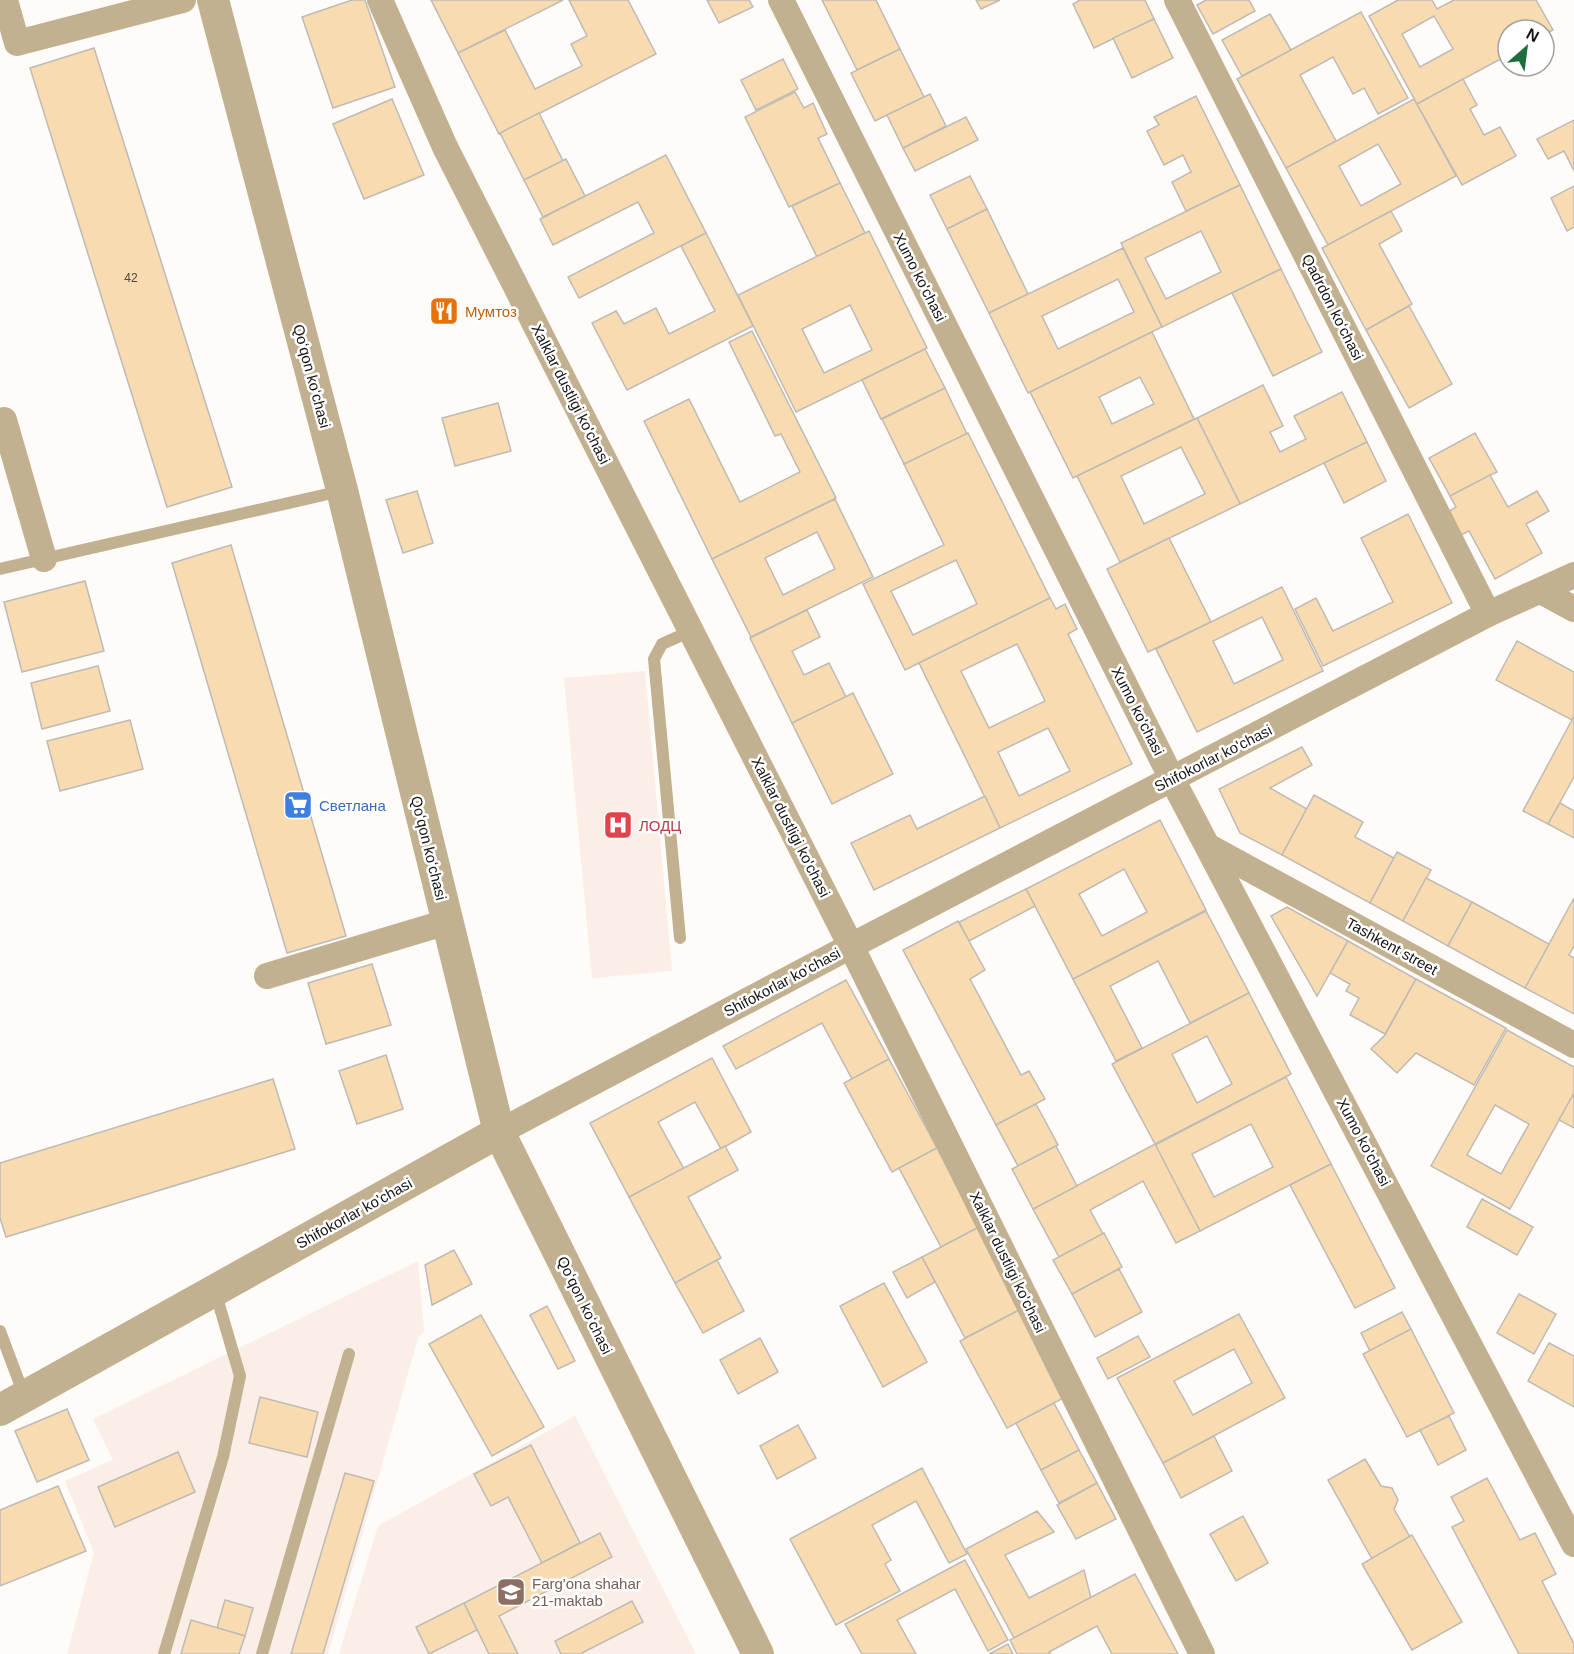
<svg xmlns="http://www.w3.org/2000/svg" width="1574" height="1654" font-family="Helvetica,sans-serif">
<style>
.built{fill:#faeee6}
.building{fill:#f8dbb0;stroke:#bebbb6;stroke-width:1.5;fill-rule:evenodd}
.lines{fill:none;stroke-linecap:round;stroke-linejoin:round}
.service{stroke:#c2b190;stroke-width:12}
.minor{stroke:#c2b190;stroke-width:26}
.tertiary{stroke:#c2b190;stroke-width:32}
.labels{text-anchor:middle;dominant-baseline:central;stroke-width:5;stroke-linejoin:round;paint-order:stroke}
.number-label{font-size:12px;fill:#50473b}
.street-label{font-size:15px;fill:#181614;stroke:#fff}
.food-label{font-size:15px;fill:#c56008;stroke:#fff;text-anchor:start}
.shop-label{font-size:15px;fill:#366cbe;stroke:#fff;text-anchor:start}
.health-label{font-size:15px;fill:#be3a42;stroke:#fff;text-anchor:start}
.education-label{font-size:15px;fill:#785e54;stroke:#fff;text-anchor:start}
</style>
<rect width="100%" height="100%" fill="#fffbf8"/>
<g class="built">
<polygon points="645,671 672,971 592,978 564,678"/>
<polygon points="418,1261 424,1331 418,1338 328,1654 67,1654 94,1553 65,1481 113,1460 93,1419"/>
<polygon points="575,1416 696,1654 339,1654 378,1526"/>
</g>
<g class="building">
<polygon points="352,0 365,0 395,87 333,108 302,17"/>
<polygon points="431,0 563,0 458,53"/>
<polygon points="569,0 628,0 656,54 499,134 458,53 505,30 535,89 582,66 571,44 587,36"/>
<polygon points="707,0 749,0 753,7 719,23"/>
<polygon points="822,0 876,0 900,49 857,70"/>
<polygon points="976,0 1000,0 981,9"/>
<polygon points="1080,0 1145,0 1154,19 1094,48 1073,4"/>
<polygon points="1206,0 1249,0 1255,11 1213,34 1197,5"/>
<path d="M 1398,0 L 1432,0 L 1437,9 L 1454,0 L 1536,0 L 1553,30 L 1544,35 L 1544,30 L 1508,30 L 1508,55 L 1417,104 L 1369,16 ZM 1434,16 L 1453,49 L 1420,67 L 1402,34 Z"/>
<polygon points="1361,12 1408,98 1378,114 1364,88 1353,94 1333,57 1300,75 1336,141 1286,168 1237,79"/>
<polygon points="1270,14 1291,50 1242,76 1222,40"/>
<polygon points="1154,19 1173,58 1132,78 1113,38"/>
<polygon points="94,48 232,487 167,507 30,68"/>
<polygon points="900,49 924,97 875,121 851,73"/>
<polygon points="783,59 798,89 756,110 741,80"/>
<polygon points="1463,79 1477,105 1470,109 1484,135 1500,127 1516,156 1462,185 1417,104"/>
<polygon points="795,92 804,108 813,103 827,134 818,138 840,183 789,207 745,117"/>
<polygon points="930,94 946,126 903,148 887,115"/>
<polygon points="1196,96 1240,185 1186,211 1172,182 1191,172 1183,155 1164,165 1147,131 1159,125 1154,117"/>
<polygon points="392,99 424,175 364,199 333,124"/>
<path d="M 1414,99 L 1456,176 L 1328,245 L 1286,168 ZM 1378,144 L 1401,184 L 1361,206 L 1339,166 Z"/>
<polygon points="539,113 563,161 524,180 500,133"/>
<polygon points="966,117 978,140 915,171 903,148"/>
<polygon points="1574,120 1574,171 1564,151 1548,159 1537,139"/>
<polygon points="666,155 706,233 579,298 568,277 654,233 638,202 553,245 540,219"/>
<polygon points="566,159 585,196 543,217 524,180"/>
<polygon points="970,176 987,209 947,229 930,195"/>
<polygon points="840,183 865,233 817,257 792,206"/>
<path d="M 1240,185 L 1281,269 L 1162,327 L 1121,243 ZM 1201,231 L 1221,272 L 1166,299 L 1145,258 Z"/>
<polygon points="1574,186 1574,227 1567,231 1551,198"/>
<polygon points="987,209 1028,294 989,313 947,229"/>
<polygon points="1391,211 1402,231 1379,244 1412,304 1366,330 1322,248"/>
<path d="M 869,231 L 927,348 L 796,412 L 738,295 ZM 850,305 L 872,350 L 824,373 L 802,329 Z"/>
<polygon points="706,233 753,326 627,390 592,323 616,311 624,324 656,308 669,334 715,311 681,246"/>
<path d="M 1123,248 L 1162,327 L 1028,393 L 989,313 ZM 1118,279 L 1134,312 L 1058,349 L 1042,316 Z"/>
<polygon points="1281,269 1322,352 1273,376 1232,293"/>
<polygon points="1409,306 1452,384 1409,408 1366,330"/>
<polygon points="752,331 836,498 712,559 644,421 689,399 740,502 800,472 781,434 775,436 729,342"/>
<path d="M 1152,332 L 1194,419 L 1073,478 L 1030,392 ZM 1140,377 L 1154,404 L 1112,424 L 1099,397 Z"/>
<polygon points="925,349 945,388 881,419 862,380"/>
<polygon points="1263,385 1283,426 1270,432 1280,452 1306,439 1294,416 1342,392 1367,442 1240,504 1197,418"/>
<polygon points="945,388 967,434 904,464 882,419"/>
<polygon points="498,403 511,451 455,466 442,418"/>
<path d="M 1197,418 L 1240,504 L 1120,562 L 1077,476 ZM 1181,447 L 1205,494 L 1144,524 L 1121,476 Z"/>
<path d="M 968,433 L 1050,598 L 905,670 L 863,584 L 944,545 L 904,464 ZM 956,560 L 977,604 L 913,635 L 891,591 Z"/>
<polygon points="1475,433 1497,472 1450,496 1429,458"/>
<polygon points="1367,442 1386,481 1344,503 1324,463"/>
<polygon points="1490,475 1508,507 1537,491 1549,511 1526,524 1542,553 1495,579 1469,531 1461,535 1448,512 1456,507 1450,496"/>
<polygon points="417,491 433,543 403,553 386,500"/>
<path d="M 835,499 L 873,577 L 751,637 L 712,559 ZM 817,532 L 835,569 L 783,595 L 765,558 Z"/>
<polygon points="1408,514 1452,603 1323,666 1295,609 1316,598 1333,631 1393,602 1361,538"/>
<polygon points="1169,538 1211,622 1148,652 1107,569"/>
<polygon points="231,545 346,936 287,953 172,563"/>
<polygon points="85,581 104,651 22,672 4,602"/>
<path d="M 1282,587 L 1323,671 L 1197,732 L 1156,649 ZM 1262,617 L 1283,660 L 1234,684 L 1213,641 Z"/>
<path d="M 1050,598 L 1056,609 L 1065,604 L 1077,629 L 1068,634 L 1132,764 L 1000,828 L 919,663 ZM 1017,644 L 1045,701 L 989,728 L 961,671 ZM 1048,728 L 1070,771 L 1019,796 L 998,752 Z"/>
<polygon points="807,610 820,637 792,651 804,675 829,663 846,697 792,723 750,638"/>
<polygon points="1517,641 1574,672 1574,716 1572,720 1496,680"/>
<polygon points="98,666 110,711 42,729 31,683"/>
<polygon points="853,693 893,774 832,804 792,723"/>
<polygon points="1574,716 1574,777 1548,824 1523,811"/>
<polygon points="130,720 143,769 60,791 47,741"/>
<polygon points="1302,747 1312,765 1270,788 1307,809 1282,855 1240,833 1219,789"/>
<polygon points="1314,795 1363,822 1355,837 1394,858 1370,903 1282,855"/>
<polygon points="985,796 1000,828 874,890 851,843 910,815 917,829"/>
<polygon points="1560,803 1574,811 1574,838 1548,824"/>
<path d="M 1160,820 L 1206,910 L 1073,979 L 1026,889 ZM 1124,869 L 1147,912 L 1102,936 L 1079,894 Z"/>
<polygon points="1397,852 1431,870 1403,921 1370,903"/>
<polygon points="1426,878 1472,902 1448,946 1403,921"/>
<polygon points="1026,889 1035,906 969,941 959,922"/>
<polygon points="1574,898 1574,946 1569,955 1574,958 1574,1014 1525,988"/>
<polygon points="1472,902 1549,944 1525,988 1448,946"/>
<polygon points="1287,907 1348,941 1317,996 1271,916"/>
<polygon points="1206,911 1249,993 1190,1023 1158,961 1110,986 1142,1048 1116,1061 1073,979"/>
<polygon points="958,921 985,970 970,979 1021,1075 1029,1071 1045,1099 996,1125 903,950"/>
<polygon points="1348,941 1416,979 1385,1034 1350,1015 1359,998 1346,991 1350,984 1330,973"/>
<polygon points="372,964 391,1025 326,1044 308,983"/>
<polygon points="1416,979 1506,1028 1474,1085 1416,1053 1397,1073 1371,1049 1385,1035"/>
<polygon points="846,980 889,1059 852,1079 822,1023 736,1069 723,1046"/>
<path d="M 1249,993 L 1291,1074 L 1155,1144 L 1112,1064 ZM 1207,1036 L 1232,1084 L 1197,1103 L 1172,1054 Z"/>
<path d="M 1507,1030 L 1574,1067 L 1574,1093 L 1510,1209 L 1431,1166 ZM 1495,1105 L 1529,1124 L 1501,1174 L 1467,1155 Z"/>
<polygon points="386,1055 403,1109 357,1124 339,1071"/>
<polygon points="712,1058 751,1132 721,1149 695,1102 658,1122 684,1169 629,1197 590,1123"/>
<polygon points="889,1059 937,1148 892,1172 844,1083"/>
<path d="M 1286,1077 L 1331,1164 L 1200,1231 L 1155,1145 ZM 1251,1124 L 1273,1167 L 1214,1197 L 1192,1154 Z"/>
<polygon points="273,1079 295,1149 6,1237 0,1218 0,1163"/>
<polygon points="1574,1093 1574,1128 1559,1120"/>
<polygon points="1036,1104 1058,1145 1018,1166 996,1125"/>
<polygon points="1155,1144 1200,1231 1176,1243 1143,1181 1090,1210 1103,1234 1059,1257 1033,1209"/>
<polygon points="725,1146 738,1170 688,1197 721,1258 675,1283 629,1197"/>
<polygon points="1056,1146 1077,1186 1033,1209 1012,1169"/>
<polygon points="937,1148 979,1227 941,1247 899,1168"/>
<polygon points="1331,1164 1395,1288 1355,1308 1290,1185"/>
<polygon points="1482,1199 1533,1227 1517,1255 1467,1227"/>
<polygon points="979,1227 1023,1308 965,1338 922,1257"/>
<polygon points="1104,1233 1122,1267 1072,1294 1053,1260"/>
<polygon points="454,1250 472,1284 432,1305 425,1265"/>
<polygon points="922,1257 935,1282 907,1298 893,1272"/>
<polygon points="717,1260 744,1311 703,1333 675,1283"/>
<polygon points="1119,1269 1142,1312 1095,1337 1072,1294"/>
<polygon points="884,1283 927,1362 883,1387 840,1306"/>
<polygon points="1519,1294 1556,1314 1534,1354 1497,1333"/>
<polygon points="547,1306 575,1361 558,1369 530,1315"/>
<polygon points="1023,1308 1069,1395 1007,1428 960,1341"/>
<polygon points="1402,1312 1411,1329 1370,1351 1361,1333"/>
<path d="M 1239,1314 L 1285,1398 L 1163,1463 L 1117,1378 ZM 1234,1349 L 1252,1383 L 1193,1415 L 1174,1381 Z"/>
<polygon points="481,1315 544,1427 492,1456 429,1344"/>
<polygon points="1411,1329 1454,1413 1407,1437 1363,1354"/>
<polygon points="1138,1336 1150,1357 1108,1379 1097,1358"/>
<polygon points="760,1338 778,1372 738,1394 720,1360"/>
<polygon points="1549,1343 1574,1356 1574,1407 1528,1381"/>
<polygon points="260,1397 318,1412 307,1457 249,1443"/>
<polygon points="1054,1403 1079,1450 1041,1470 1016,1423"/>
<polygon points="67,1409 89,1460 37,1482 15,1431"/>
<polygon points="1449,1416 1466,1450 1438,1465 1420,1430"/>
<polygon points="798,1425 816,1458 777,1479 760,1446"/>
<polygon points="1214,1436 1232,1471 1181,1498 1163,1463"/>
<polygon points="531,1445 580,1543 542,1563 508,1497 491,1506 474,1474"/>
<polygon points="1079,1450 1097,1483 1059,1503 1041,1470"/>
<polygon points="178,1452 195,1492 115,1527 98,1487"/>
<polygon points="1365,1459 1381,1486 1392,1488 1398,1500 1394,1509 1410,1537 1372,1559 1328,1480"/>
<polygon points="922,1468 967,1554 949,1563 916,1501 872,1525 891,1560 885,1564 900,1591 836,1625 790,1539"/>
<polygon points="345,1473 374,1481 323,1654 291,1654"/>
<polygon points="1487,1478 1520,1540 1535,1533 1556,1574 1542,1581 1574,1644 1574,1654 1519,1654 1452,1527 1464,1521 1451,1497"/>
<polygon points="1097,1483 1116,1519 1076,1539 1057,1505"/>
<polygon points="58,1486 86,1551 0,1586 0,1510"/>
<polygon points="1037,1511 1054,1532 1005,1555 1029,1598 1084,1570 1091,1598 1014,1638 966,1549"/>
<polygon points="1243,1516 1268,1563 1236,1581 1210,1534"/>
<polygon points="600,1533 612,1557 499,1616 518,1654 489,1654 464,1603"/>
<polygon points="1412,1535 1462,1622 1412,1650 1362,1564"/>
<polygon points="965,1560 1008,1640 988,1651 955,1589 897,1620 916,1654 862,1654 845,1624"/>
<polygon points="1135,1574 1178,1654 1112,1654 1097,1626 1049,1652 1051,1654 1017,1654 1010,1640"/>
<polygon points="225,1600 253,1608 245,1636 217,1628"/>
<polygon points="632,1601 643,1622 580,1654 561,1654 555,1641"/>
<polygon points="464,1603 477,1630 429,1654 416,1627"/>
<polygon points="191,1620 245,1636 239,1654 181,1654"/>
<polygon points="1008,1644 1013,1654 989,1654"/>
</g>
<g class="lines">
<g class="service">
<polyline points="0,569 341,491"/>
<polyline points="680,938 654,659 662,644 691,631"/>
<polyline points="0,1331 24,1395"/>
<polyline points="164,1654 223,1457 240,1376 215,1291"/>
<polyline points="262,1654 349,1354"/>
</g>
<g class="minor">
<polyline points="5,0 17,43 183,0"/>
<polyline points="380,0 445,147 851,946 1202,1654"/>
<polyline points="781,0 1172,779 1574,1544"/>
<polyline points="1177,0 1488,614"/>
<polyline points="4,420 44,559"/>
<polyline points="1541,591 1574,609"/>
<polyline points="1209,847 1574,1045"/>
<polyline points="267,976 447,922"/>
<polyline points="499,1132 851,946 1488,614 1574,575"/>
</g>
<g class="tertiary">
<polyline points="213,0 342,490 499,1132 758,1654"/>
<polyline points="0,1410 499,1132"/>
</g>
</g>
<defs>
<g id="restaurant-square" transform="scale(1.5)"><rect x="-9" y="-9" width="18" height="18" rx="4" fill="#e8710a" stroke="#fff"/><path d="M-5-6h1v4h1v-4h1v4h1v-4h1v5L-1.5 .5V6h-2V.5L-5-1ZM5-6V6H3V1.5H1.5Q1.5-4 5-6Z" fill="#fff"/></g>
<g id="supermarket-square" transform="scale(1.5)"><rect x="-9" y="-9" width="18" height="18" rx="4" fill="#3f7fe0" stroke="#fff"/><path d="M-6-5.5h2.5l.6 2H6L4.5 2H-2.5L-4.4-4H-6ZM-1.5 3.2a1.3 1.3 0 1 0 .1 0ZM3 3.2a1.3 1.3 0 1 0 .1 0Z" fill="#fff"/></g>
<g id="hospital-square" transform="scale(1.5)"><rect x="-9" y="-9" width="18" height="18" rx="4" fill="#e0444e" stroke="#fff"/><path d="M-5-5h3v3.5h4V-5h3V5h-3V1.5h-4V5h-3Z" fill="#fff"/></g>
<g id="school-square" transform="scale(1.5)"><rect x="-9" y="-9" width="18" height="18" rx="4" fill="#8d6e63" stroke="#fff"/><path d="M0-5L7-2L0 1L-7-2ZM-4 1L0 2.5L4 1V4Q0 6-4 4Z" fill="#fff"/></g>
</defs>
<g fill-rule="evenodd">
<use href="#restaurant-square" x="444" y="311"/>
<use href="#supermarket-square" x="298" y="805"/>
<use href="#hospital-square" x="618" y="825"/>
<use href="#school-square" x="511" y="1592"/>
</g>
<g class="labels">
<g class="number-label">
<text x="131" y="278">42</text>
</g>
<g class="street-label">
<text transform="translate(920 277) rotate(63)">Xumo ko'chasi</text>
<text transform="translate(1333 307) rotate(63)">Qadrdon koʻchasi</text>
<text transform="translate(312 376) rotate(75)">Qoʻqon koʻchasi</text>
<text transform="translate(571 394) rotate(63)">Xalklar dustligi ko'chasi</text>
<text transform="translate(1138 711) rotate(63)">Xumo ko'chasi</text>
<text transform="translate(1213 758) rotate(-27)">Shifokorlar ko'chasi</text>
<text transform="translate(791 827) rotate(63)">Xalklar dustligi ko'chasi</text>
<text transform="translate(429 848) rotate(76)">Qoʻqon koʻchasi</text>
<text transform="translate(1392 946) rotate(29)">Tashkent street</text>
<text transform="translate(782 982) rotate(-28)">Shifokorlar ko'chasi</text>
<text transform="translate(1364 1142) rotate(62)">Xumo ko'chasi</text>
<text transform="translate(354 1213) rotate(-29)">Shifokorlar ko'chasi</text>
<text transform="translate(1008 1262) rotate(64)">Xalklar dustligi ko'chasi</text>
<text transform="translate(585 1305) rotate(64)">Qoʻqon koʻchasi</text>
</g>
<g class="food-label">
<text x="465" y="311">Mумтоз</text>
</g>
<g class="shop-label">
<text x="319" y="805">Светлана</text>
</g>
<g class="health-label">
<text x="639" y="825">ЛОДЦ</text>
</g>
<g class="education-label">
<text x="532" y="1583">Farg'ona shahar<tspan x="532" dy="17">21-maktab</tspan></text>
</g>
</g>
<g transform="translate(1526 48) rotate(28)"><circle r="28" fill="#ffffff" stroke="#a3a2a1" stroke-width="1.5"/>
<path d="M0-4.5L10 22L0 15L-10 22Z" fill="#1e6d3d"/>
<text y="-9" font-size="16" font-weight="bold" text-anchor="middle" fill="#181614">N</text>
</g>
</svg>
